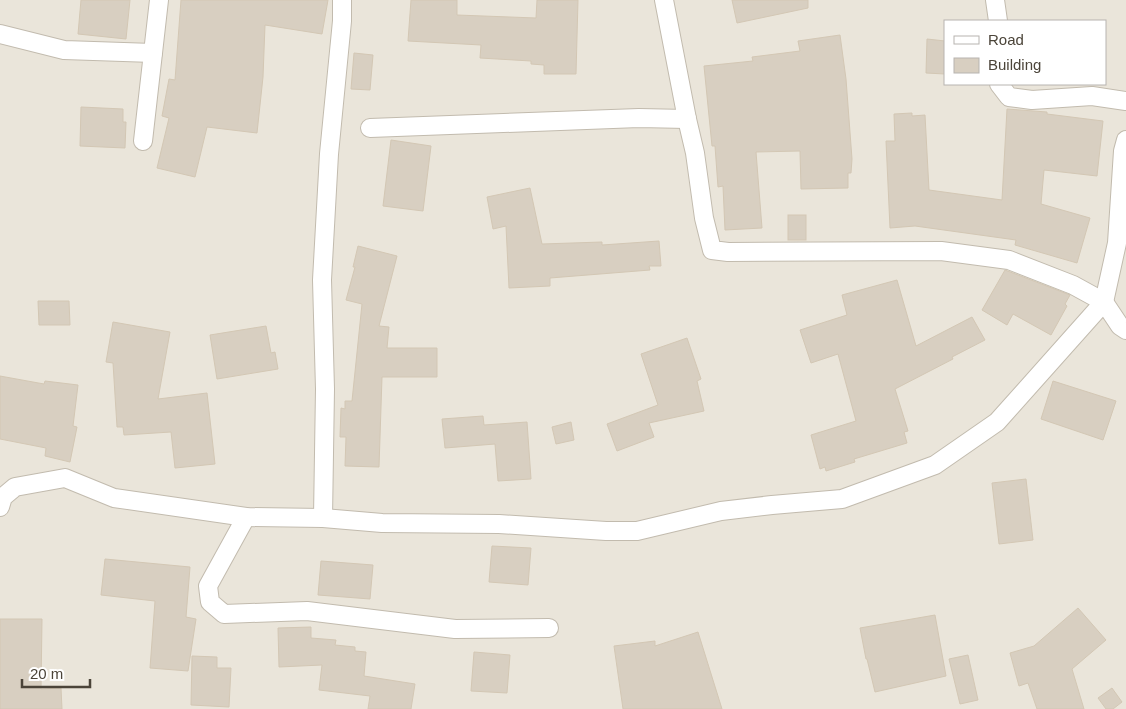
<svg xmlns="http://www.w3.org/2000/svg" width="1126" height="709" font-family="Arial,sans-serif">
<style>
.residential{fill:#eae5da;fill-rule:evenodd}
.building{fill:#d8cfc1;stroke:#d3c7b4}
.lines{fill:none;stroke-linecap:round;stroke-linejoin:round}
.street-casing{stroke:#c2bbae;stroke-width:20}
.street{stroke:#fff;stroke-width:18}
</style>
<rect width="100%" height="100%" fill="#f6f3ec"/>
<path class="residential" d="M 0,0 L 1126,0 L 1126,709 L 0,709 ZM 945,21 L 1105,21 L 1105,84 L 945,84 Z"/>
<g class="building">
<polygon points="81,0 130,0 126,39 78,34"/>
<polygon points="181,0 328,0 322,34 265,25 263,77 257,133 207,127 195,177 157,168 169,118 162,116 169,79 175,80"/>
<polygon points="411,0 457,0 457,15 536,18 537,0 578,0 576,74 544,74 544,65 531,64 531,61 480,58 481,45 408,41"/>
<polygon points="732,0 808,0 808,8 737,23"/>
<polygon points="840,35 846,79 852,159 851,173 848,173 848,188 801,189 800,151 756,152 762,228 725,230 723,186 718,187 715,146 712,146 704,66 753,61 752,57 800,51 798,41"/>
<polygon points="927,39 945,41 945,74 926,73"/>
<polygon points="354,53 373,55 370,90 351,89"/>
<polygon points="81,107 123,109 123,122 126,122 125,148 80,146"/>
<polygon points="1007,109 1047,112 1047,114 1103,121 1097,176 1044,170 1041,204 1090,218 1077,263 1015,245 1016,240 915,226 890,228 886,141 895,141 894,114 912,113 912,116 925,115 929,190 1002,200"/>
<polygon points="391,140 431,146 423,211 383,206"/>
<polygon points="530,188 542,244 602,242 602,245 659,241 661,266 649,266 650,270 550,278 550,286 509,288 506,226 493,229 487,197"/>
<rect x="788" y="215" width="18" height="25"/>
<polygon points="358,246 397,256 379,326 389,327 387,348 437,348 437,377 382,377 379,467 345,466 346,437 340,437 341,408 345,409 345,401 352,401 362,304 346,300 355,267 353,267"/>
<polygon points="1005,270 1070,295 1065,304 1067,306 1051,335 1013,314 1007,325 982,310"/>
<polygon points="897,280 916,346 972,317 985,340 952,357 953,359 895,389 908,431 904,432 907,443 854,459 855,462 826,471 825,467 820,469 811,435 856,421 838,354 811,363 800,330 847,315 842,295"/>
<polygon points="38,301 69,301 70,325 39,325"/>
<polygon points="113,322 170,332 158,399 207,393 215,464 175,468 171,432 124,435 123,427 117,427 113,363 106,362"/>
<polygon points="266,326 271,353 275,352 278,369 217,379 210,335"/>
<polygon points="687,338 701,379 697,381 704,411 649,423 654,437 617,451 607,424 658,405 641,354"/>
<polygon points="0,376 44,384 45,381 78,385 73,426 77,427 70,462 45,456 46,448 0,439"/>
<polygon points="1053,381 1116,401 1103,440 1041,419"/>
<polygon points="483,416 484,425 527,422 531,479 498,481 495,444 445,448 442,419"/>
<polygon points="571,422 574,440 556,444 552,427"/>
<polygon points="1026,479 1033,540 999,544 992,483"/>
<polygon points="492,546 531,548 528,585 489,582"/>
<polygon points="105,559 190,567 186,617 196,619 188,671 150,668 155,601 101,595"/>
<polygon points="321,561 373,565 370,599 318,595"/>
<polygon points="1078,608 1106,640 1072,669 1084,709 1037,709 1028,683 1019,686 1010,653 1034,646"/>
<polygon points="935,615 946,676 875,692 867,659 866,659 860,628"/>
<polygon points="0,619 42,619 41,689 61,688 62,709 0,709"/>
<polygon points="311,627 311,638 336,640 335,645 355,647 355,651 366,652 364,676 415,684 411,709 368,709 370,696 319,690 322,665 279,667 278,628"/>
<polygon points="698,632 722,709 623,709 614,646 655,641 655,646"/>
<polygon points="474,652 510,655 507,693 471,691"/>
<polygon points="968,655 978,700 960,704 949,659"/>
<polygon points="192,656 217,657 217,668 231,668 229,707 191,705"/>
<polygon points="1112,688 1122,702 1113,709 1106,709 1098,698"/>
</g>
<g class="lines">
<g class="street-casing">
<g id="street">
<polyline points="664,0 687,119 695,153 704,218 712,250 728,252 941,251 1009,260 1073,285 1104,302 1120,326 1126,330"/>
<polyline points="995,0 998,21"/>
<polyline points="0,34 64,50 153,53"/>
<polyline points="999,84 1009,97 1032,100 1092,96 1126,101"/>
<polyline points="370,128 639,118 687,119"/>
<polyline points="143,141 159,0"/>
<polyline points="0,507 3,497 15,487 65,478 114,498 246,517 323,518 382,523 499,524 606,531 637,531 721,511 772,505 842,499 935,465 997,422 1104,302 1117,243 1123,151 1126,140"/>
<polyline points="246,517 208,586 210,602 224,614 307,611 455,629 549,628"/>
<polyline points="323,518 325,389 322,280 329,154 342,21 342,0"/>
</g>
</g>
<use href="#street" class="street"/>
</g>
<rect x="944" y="20" width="162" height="65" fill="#ffffff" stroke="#b7b4b0"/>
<rect x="954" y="36" width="25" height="8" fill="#ffffff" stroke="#b7b4b0"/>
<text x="988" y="45" font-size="15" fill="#4b4439">Road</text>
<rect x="954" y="58" width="25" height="15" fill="#d8cfc1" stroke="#b7b4b0"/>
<text x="988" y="70" font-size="15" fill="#4b4439">Building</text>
<path d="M22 679v8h68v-8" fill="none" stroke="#4b4439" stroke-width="2.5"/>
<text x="30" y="679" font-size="15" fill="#4b4439" stroke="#ffffff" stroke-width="4" paint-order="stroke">20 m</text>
</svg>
